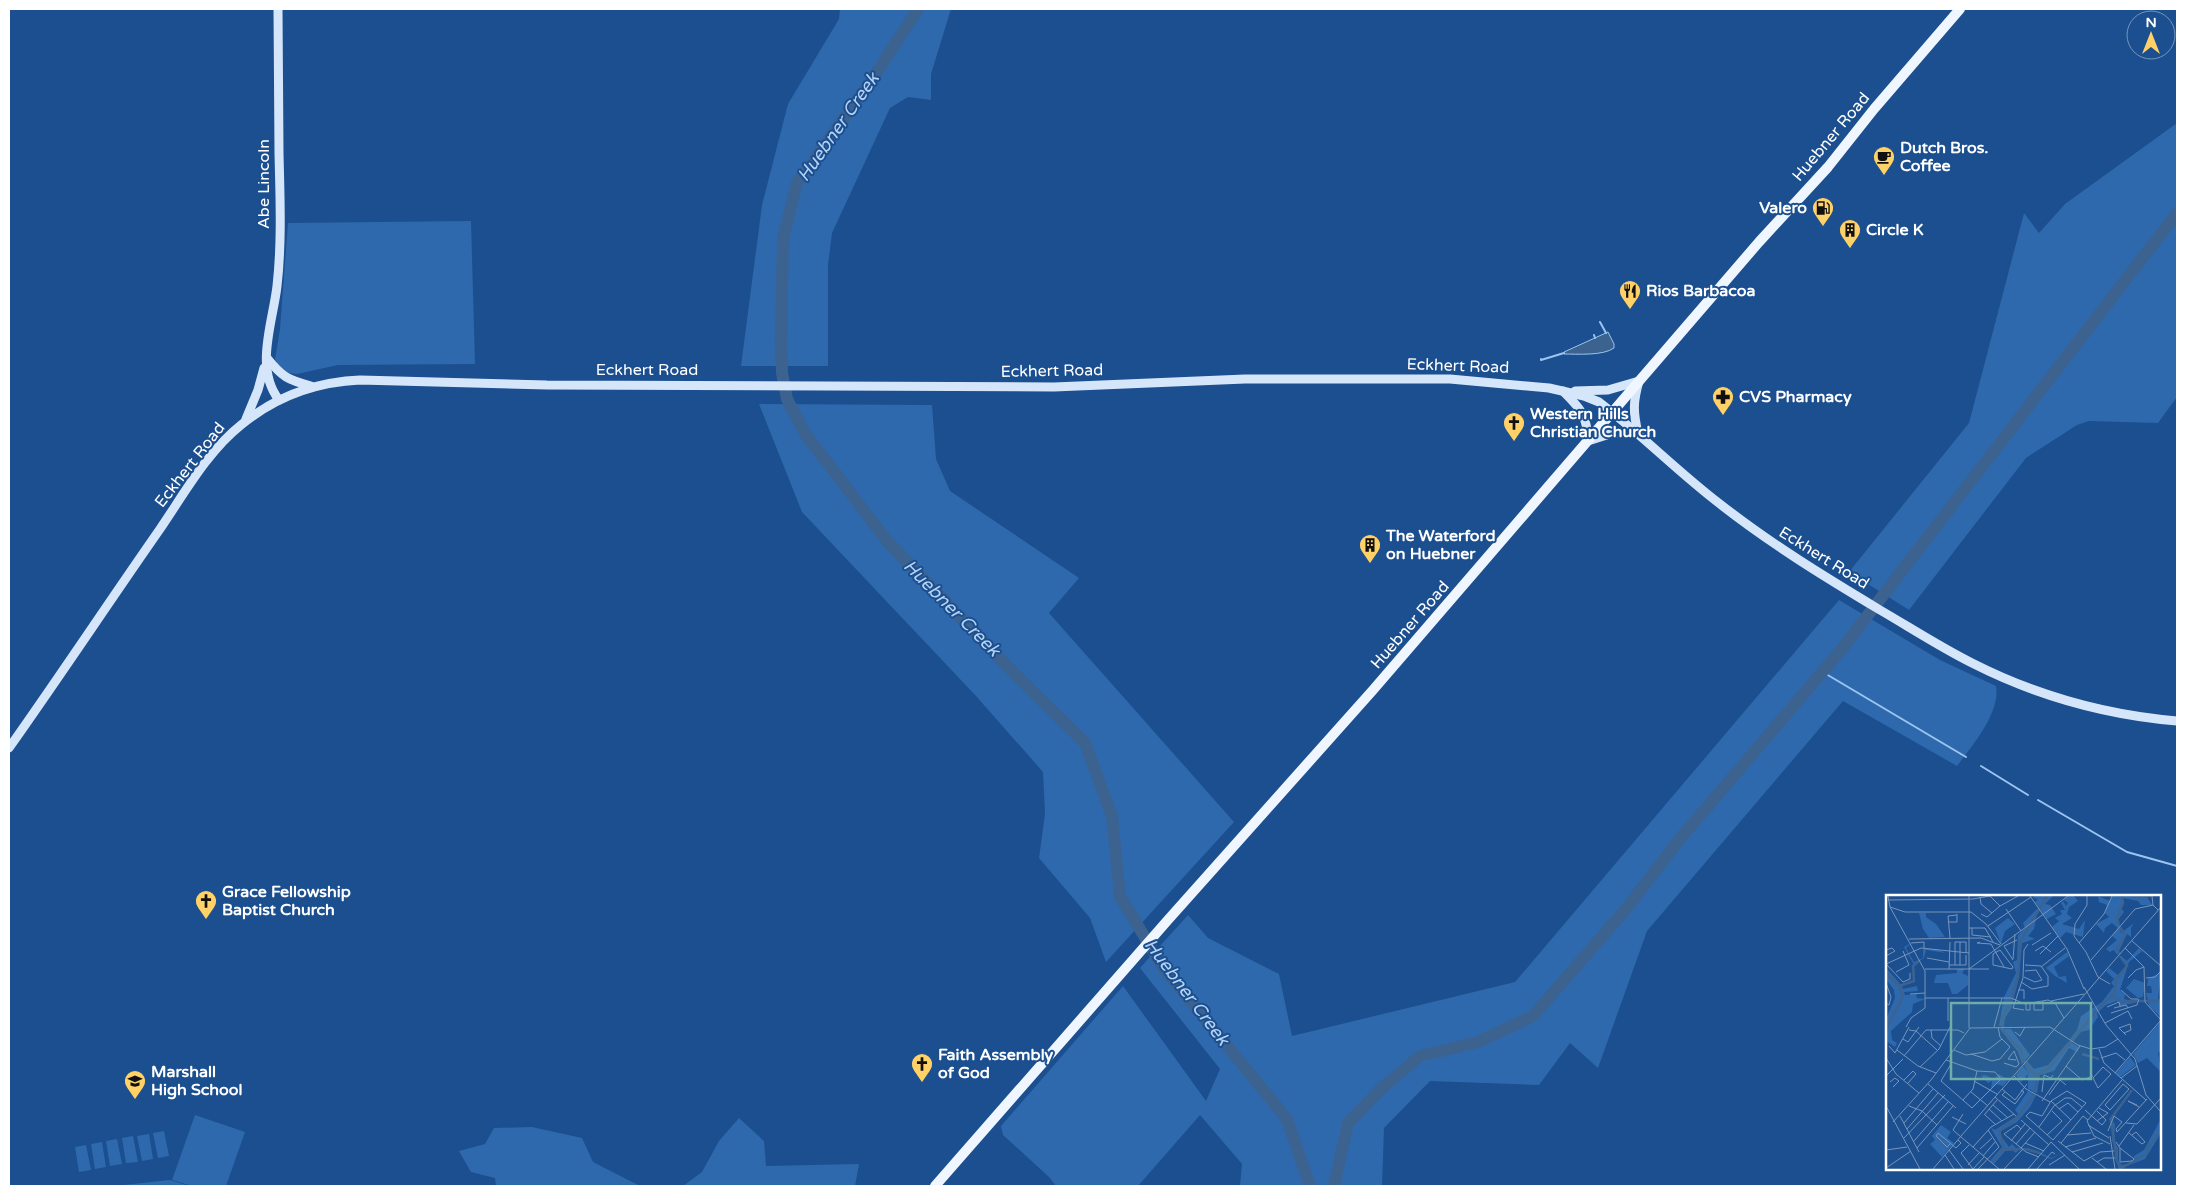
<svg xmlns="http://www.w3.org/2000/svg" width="2186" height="1195" font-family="'Varela Round',sans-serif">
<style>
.green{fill:#2e69ad}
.water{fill:#3c6290;stroke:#9cc4f0}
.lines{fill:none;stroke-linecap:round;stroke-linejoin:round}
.stream{stroke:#9cc4f0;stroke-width:2}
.river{stroke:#3c6290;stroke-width:12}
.secondary{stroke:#d6e6fa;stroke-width:9}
.primary{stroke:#f0f6ff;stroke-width:10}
.labels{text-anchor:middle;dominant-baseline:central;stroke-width:4;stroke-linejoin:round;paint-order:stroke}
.street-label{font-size:16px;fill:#fff;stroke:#1b4f8f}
.poi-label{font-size:16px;font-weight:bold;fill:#fff;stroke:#1b4f8f;text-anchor:start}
.water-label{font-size:18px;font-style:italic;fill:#b5d3f5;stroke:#1b4f8f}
.inset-river{fill:none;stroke:#3c6290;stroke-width:2.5}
.inset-road{fill:none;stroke:#7695bc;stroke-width:1}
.view{fill:#6fada8;fill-opacity:0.15;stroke:#6fada8;stroke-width:2.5}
.inset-edge{fill:none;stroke:#fff;stroke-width:2.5}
</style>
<rect width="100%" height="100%" fill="#1b4f8f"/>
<g class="green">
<polygon points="840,9 951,9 931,74 931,100 908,97 890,108 832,233 828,265 828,366 741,366 762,205 788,104 839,19"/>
<polygon points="2177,123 2177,397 2158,423 2089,421 2077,425 2026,458 1909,610 1849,572 1969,423 2024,213 2039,233 2065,204"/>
<polygon points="471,221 475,364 338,365 297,374 289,373 279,367 275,360 280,329 288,223"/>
<polygon points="759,404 932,405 936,459 950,491 1079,578 1049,613 1234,822 1106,962 1090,918 1039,858 1045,814 1043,772 976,696 802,512"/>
<path d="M 1839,600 L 1940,660 L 1996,686 C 2001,712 1972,746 1957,766 L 1843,701 L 1647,931 L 1598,1068 L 1570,1043 L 1539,1085 L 1430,1081 L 1384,1128 L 1382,1186 L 1240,1186 L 1242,1164 L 1200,1115 L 1138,1186 L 1056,1186 L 1049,1177 L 1003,1135 L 1001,1126 L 1123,986 L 1206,1101 L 1220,1069 L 1140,968 L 1188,915 L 1208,938 L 1279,974 L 1292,1036 L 1515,982 Z"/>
<polygon points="195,1115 245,1132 226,1186 192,1186 172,1180"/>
<polygon points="739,1118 764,1141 766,1166 859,1164 855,1186 683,1186 702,1172 719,1141"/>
<polygon points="532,1127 582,1138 593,1162 640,1186 496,1186 495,1178 471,1172 459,1151 485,1144 494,1128"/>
<polygon points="164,1131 169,1156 158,1158 153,1133"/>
<polygon points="149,1134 153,1159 142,1161 137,1136"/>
<polygon points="133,1136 138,1162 126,1163 122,1138"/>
<polygon points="117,1139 122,1164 110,1166 106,1141"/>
<polygon points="102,1142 106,1167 95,1169 91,1144"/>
<polygon points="86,1145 91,1170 79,1172 75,1147"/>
<polygon points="170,1180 189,1186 114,1186"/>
</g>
<path class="water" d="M 1608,332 L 1614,344 L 1614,348 C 1603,356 1577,354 1564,354 L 1564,352 Z"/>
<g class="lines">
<g class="stream">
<polyline points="1600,322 1606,333"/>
<polyline points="1594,335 1595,338"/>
<polyline points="1541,359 1541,360 1564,353"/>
<polyline points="1821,671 1966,757"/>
<polyline points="1981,766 2028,795"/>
<polyline points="2038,800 2127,852 2177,866"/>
</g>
<g class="river">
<polyline points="918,9 873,78 797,183 783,239 781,345 782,373 787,399 806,435 888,542 1009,668 1085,743 1112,816 1120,896 1162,966 1287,1119 1310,1186"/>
<polyline points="1334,1186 1348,1123 1382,1088 1420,1056 1478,1042 1533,1016 1626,909 1679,840 1841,650 2177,213"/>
</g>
<g class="secondary">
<path d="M 278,9 C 278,57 279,105 279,153 C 280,197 282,242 277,286 C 273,322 254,368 279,400"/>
<path d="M 267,358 C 282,377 288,380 311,386"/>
<path d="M 1563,391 C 1581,409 1587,415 1588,441 L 1613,433 L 1638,433 C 1633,412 1633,402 1639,381"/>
<polyline points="1575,391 1608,390 1639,381"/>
<polyline points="246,419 258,390 264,368"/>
<path d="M 9,748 C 60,676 109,602 160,529 C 184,494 207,452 241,425 C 275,397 316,382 360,380 L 547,385 L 1054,387 L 1245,379 L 1450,379 L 1549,388 L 1584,396 L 1599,402 C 1641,434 1678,472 1720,504 C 1771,544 1825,577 1880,610 C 1911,628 1940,647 1972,663 C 2035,695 2106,715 2177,721"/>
</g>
<polyline class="primary" points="935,1186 1167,921 1373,690 1759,242 1828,167 1874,109 1960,9"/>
</g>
<defs>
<g id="cafe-pin" transform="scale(1.125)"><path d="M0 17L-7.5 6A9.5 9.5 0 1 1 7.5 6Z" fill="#ffd166" stroke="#1b4f8f"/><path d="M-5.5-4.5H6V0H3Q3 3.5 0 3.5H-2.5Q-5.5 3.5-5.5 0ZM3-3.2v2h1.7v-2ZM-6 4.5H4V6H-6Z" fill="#111"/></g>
<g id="fuel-pin" transform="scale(1.125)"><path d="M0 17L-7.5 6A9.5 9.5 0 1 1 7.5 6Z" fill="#ffd166" stroke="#1b4f8f"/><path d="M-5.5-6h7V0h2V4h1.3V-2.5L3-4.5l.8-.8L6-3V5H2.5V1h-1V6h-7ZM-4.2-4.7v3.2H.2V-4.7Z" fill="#111"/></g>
<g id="building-pin" transform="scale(1.125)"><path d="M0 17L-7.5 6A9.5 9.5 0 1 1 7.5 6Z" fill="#ffd166" stroke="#1b4f8f"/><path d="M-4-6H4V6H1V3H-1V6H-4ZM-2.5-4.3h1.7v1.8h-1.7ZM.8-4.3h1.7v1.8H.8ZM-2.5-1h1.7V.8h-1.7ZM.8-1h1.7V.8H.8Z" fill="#111"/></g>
<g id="restaurant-pin" transform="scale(1.125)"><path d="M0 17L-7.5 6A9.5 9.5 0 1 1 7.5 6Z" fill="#ffd166" stroke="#1b4f8f"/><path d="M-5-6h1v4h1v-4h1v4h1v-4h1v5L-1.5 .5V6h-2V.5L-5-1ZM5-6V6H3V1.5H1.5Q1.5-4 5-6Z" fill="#111"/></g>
<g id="pharmacy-pin" transform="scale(1.125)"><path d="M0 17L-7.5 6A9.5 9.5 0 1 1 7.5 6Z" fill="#ffd166" stroke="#1b4f8f"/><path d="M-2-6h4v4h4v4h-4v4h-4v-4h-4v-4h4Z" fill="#111"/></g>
<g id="church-pin" transform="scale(1.125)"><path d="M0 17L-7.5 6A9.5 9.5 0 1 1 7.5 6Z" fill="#ffd166" stroke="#1b4f8f"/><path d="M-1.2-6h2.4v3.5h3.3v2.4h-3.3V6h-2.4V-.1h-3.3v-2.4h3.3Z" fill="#111"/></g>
<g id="school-pin" transform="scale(1.125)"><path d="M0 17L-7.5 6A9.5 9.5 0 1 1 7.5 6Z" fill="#ffd166" stroke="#1b4f8f"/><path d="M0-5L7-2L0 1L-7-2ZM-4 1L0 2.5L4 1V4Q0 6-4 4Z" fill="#111"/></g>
</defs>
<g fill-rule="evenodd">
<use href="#cafe-pin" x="1884" y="157"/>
<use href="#fuel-pin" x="1823" y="208"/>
<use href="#building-pin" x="1850" y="230"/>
<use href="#restaurant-pin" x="1630" y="291"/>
<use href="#pharmacy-pin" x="1723" y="397"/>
<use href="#church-pin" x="1514" y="423"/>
<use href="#building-pin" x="1370" y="545"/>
<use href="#church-pin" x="206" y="901"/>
<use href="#church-pin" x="922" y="1064"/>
<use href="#school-pin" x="135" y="1081"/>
</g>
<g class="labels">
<g class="street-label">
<text transform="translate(1831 137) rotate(-50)">Huebner Road</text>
<text transform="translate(264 184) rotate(-90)">Abe Lincoln</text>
<text transform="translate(1458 366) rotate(2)">Eckhert Road</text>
<text x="647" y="370">Eckhert Road</text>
<text transform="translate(1052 371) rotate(-1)">Eckhert Road</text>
<text transform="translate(190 465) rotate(-52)">Eckhert Road</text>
<text transform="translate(1824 558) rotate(32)">Eckhert Road</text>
<text transform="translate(1410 625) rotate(-49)">Huebner Road</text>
</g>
<g class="poi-label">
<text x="1900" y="148">Dutch Bros.<tspan x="1900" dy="18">Coffee</tspan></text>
<text x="1807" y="208" text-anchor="end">Valero</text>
<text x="1866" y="230">Circle K</text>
<text x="1646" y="291">Rios Barbacoa</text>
<text x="1739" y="397">CVS Pharmacy</text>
<text x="1530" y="414">Western Hills<tspan x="1530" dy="18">Christian Church</tspan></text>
<text x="1386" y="536">The Waterford<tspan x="1386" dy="18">on Huebner</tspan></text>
<text x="222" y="892">Grace Fellowship<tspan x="222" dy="18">Baptist Church</tspan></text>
<text x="938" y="1055">Faith Assembly<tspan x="938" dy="18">of God</tspan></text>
<text x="151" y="1072">Marshall<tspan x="151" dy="18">High School</tspan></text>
</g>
<g class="water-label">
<text transform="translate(838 127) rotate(-55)">Huebner Creek</text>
<text transform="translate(952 608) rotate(45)">Huebner Creek</text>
<text transform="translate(1187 992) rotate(53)">Huebner Creek</text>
</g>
</g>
<g transform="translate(1886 895)">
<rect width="275" height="275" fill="#1b4f8f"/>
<path d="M 149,1 L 167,1 L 159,9 L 164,10 L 170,19 L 161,24 L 149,7 L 152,4 L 147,3 ZM 182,1 L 188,1 L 192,6 L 183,12 L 181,19 L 186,23 L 176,29 L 193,34 L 199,25 L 197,42 L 180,37 L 174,43 L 166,32 L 173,26 L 169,23 L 176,19 L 174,15 L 179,15 L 175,8 L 177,6 L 180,11 L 182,8 L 178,5 ZM 212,1 L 224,6 L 226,1 L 266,1 L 261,2 L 266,10 L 255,10 L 252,6 L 237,3 L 235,13 L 238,17 L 232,25 L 235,38 L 248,28 L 245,33 L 245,42 L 241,39 L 231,60 L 228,55 L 224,57 L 220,54 L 231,45 L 226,41 L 232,33 L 226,28 L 219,33 L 218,38 L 210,29 L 223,22 L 219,18 L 221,10 L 213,7 ZM 152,13 L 148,34 L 142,41 L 149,44 L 136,48 L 133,83 L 125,114 L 119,123 L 118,131 L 113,131 L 118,102 L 130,78 L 127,67 L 131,65 L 132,40 L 139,33 L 137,28 ZM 33,18 L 40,18 L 40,22 L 50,29 L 59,42 L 43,43 L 37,34 ZM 122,23 L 129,29 L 119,36 L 115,49 L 109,33 ZM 25,48 L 20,53 L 28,67 L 37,63 L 37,54 L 50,54 L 60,58 L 40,55 L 38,63 L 28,70 L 29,86 L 16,91 L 17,94 L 31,91 L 32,96 L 18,97 L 19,100 L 30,99 L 31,103 L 39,104 L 27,109 L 26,117 L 5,136 L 6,145 L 11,148 L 9,152 L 2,147 L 0,150 L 0,124 L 9,103 L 8,95 L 0,84 L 0,73 L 15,90 L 27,85 L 27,68 L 18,52 ZM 253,53 L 256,56 L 243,67 L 234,95 L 239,100 L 238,104 L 252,107 L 234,111 L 231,106 L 220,110 L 211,118 L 212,122 L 203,135 L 195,137 L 187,147 L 184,144 L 191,135 L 195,121 L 216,107 L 228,91 L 225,88 L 228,84 L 220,76 L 223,73 L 232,80 L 240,71 L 234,60 L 241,66 ZM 181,57 L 183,61 L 168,72 L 173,82 L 180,81 L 181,88 L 169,81 L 160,73 ZM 71,74 L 79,74 L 76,78 L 82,81 L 82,90 L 71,99 L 66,99 L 62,88 L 48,88 L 50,80 L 71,78 ZM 275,77 L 272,104 L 275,105 L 275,122 L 263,111 L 260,98 L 266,98 L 265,91 L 261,91 L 262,84 ZM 248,84 L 259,88 L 257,102 L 252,103 L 240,93 ZM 275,126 L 275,158 L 272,157 L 275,177 L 261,163 L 252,168 L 247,159 ZM 114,134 L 125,134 L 144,160 L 136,169 L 132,157 ZM 183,146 L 193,152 L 191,157 L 183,153 L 168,176 L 154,180 L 151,198 L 142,194 L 142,179 L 135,187 L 130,180 L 137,171 L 143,178 L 138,170 L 141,166 L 148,174 L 162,170 ZM 244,162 L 250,170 L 234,182 L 230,178 ZM 113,179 L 122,185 L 117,191 L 110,189 L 105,194 L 106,186 L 102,188 L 95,181 L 99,180 L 108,184 ZM 246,194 L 224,223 L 229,229 L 228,246 L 232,253 L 232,267 L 235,270 L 247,268 L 248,261 L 258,255 L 275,224 L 275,238 L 259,264 L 233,274 L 229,264 L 231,255 L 226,246 L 227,228 L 223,224 ZM 142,196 L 150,200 L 144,212 L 131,227 L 115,236 L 115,241 L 123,252 L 126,249 L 130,253 L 142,253 L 151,256 L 165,263 L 176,258 L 165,264 L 143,255 L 133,254 L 130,258 L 125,254 L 120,255 L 108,269 L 104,266 L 116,252 L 105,233 L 109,235 L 129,222 L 132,219 L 129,215 ZM 55,230 L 65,237 L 61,243 L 68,248 L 56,262 L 44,249 L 49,245 L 46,241 Z" fill="#2e69ad"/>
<path class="inset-river" d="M 245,1 L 265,1M 233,31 L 231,23 L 237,8 L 236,1M 233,59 L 231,54 L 239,40 L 234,32M 0,78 L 13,91 L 17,102 L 0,134M 13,91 L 28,86 L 27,71 L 33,66M 226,101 L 236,107 L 252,106M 253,106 L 275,106M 212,114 L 229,97 L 230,84 L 241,71 L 234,61M 196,159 L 213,164M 151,186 L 152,179 L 163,173 L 210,116M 148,197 L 151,188 L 148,179 L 137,165 L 135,155 L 117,136 L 116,123 L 124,108 L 132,81 L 134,47 L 161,1M 224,225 L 246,195M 225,225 L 231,266 L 236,272M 139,254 L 154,258M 117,255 L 135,254M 106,268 L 118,253 L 113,236 L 133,221 L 148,199M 234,274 L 260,259 L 262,252 L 274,237 L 275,226"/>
<path class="inset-road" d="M 2,1 L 4,12 L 39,76 L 39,113 L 25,123 L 20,132M 83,1 L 83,133M 104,1 L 114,11 L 132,1M 144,1 L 181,54 L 198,94M 201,1 L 201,10 L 189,29 L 188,41 L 200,57 L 212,82 L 224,89M 266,1 L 267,10 L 272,15M 94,2 L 95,9 L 106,18M 87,4 L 104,1M 2,5 L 87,4M 4,12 L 19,17 L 85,17 L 100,29 L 115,49M 120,14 L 135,36M 95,19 L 101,22 L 114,11M 62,27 L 71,27 L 71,19M 102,31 L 145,2M 83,33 L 99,33 L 107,47M 86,33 L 86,40 L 105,42M 64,43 L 62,21 L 71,20M 23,44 L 95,43 L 114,50M 246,46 L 275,71M 74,47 L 74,70M 94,47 L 91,48 L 105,49 L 118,72M 25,48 L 38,47 L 38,53M 193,48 L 218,19 L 226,1M 146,50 L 165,38M 239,53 L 258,72 L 259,107 L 275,125M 0,55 L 6,53 L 9,56 L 0,61M 114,55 L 127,72 L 126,74 L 107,70 L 107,59 ZM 149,56 L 157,51 L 165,57M 154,59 L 172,41M 41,63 L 63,67M 127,64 L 129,39M 127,65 L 118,51 L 131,45M 205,65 L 249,14 L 267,10M 0,69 L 35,53 L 83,58M 0,69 L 17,87 L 24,84 L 24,78M 63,70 L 80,70 L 80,60M 69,70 L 69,47 L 80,47 L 80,58M 155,72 L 179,53M 39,74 L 103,74M 63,74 L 64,47M 83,74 L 182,1M 10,77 L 23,70 L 17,56M 138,82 L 149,87 L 156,85 L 150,75 L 139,76M 242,83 L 250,75 L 258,72M 260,83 L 269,82 L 275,76M 135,87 L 146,94 L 162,91 L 162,81 L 155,71 L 139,70M 0,88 L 5,102 L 3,110 L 0,108M 206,91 L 275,12M 198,92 L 220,130 L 249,164 L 260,200 L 275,217M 132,95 L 138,95 L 138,104M 235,95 L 245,104 L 252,104M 24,99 L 39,98M 39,103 L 125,103 L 139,109 L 162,105 L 169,108 L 178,123M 62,103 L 62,126M 165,106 L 198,99M 148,107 L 148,115 L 157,115 L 157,106M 140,109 L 140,115 L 144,115 L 144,109M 221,112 L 233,107 L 234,111M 228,113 L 240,110 L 242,113M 138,115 L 127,113 L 137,83 L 138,55 L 142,49M 225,118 L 251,110 L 253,104M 219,128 L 242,116 L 246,124M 108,132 L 116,103M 23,135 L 30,136 L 51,155M 45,135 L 46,143 L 55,151M 129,137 L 134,141 L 139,132M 238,138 L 245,135 L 244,129 L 233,133 L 240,140M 17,144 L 22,147 L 33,132M 3,151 L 9,158 L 23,132M 213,154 L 218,168 L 260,205M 11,155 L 32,171 L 50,178M 68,155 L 80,160 L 99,157 L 116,144M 128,156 L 122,164 L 130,165M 85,159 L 106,166 L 114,164 L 124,152 L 114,142 L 112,132M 18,161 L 40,135 L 72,135 L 78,138M 0,163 L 10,179 L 33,198M 215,163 L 230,158 L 239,165M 60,165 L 91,176 L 109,177 L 115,184 L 86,213 L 55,186 L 65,169M 118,168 L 130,172 L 133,169 L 128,156M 180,171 L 196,185 L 207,181M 34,172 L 53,154 L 64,132M 217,172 L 225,179 L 212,193 L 207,183 ZM 229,178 L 275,125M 0,181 L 17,164M 128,181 L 140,194 L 164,207M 235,183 L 251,171M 18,185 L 27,176 L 30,179 L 22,188M 88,186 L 111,199M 4,187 L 9,183 L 13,186 L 7,192M 42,189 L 70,213M 237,189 L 243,194 L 224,215 L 219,210 ZM 116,194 L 129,205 L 141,189M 181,196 L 200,208 L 167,245 L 140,221 L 144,217 L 156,221 L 165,206 ZM 85,197 L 102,211M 119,197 L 116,200 L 129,209 L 138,197 L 135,195M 156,197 L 158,180 L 165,183 L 167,180M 163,200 L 174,185 L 180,190M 109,202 L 130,221M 77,205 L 87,194 L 91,176M 156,206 L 194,151M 165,206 L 185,225M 107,210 L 122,223M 251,210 L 242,206 L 253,212M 0,211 L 34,274M 23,211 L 36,216 L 51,230M 103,214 L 116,226M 173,214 L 182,208 L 192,217M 199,215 L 216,230 L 220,225 L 211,216M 98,219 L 110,230M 99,219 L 111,205M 14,221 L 33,257M 66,222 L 80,229M 135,225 L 163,250M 211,226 L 222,218 L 213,213M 7,227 L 45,185 L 84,133 L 164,132 L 192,150 L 205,154 L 219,152 L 232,144M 18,228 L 47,194M 240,228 L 251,229 L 275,203M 202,230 L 223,243M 153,232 L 168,211 L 179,203 L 185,203 L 196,212M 21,234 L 52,198M 135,234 L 131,230 L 118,239 L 140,257 L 153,262M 222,236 L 228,221 L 236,227 L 230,234 L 231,237 L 261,204M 243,238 L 256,249 L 259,247 L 250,237 L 246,240M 161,240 L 176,226 L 166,216M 181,240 L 205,238M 75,241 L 207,90M 224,241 L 229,274M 75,242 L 67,235 L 77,219M 75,242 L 113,274M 18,243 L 59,200M 28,246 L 62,207M 125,246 L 139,229M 172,246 L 198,266 L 214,257 L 228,256M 230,247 L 234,253 L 234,267 L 246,266 L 248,264 L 234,253M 139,248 L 158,256M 175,248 L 197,221 L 202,225M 64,249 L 61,252 L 50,241 L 52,238 L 70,253 L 75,248 L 72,245M 130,249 L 144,233M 224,249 L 208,241 L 201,226 L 236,185M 83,250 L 75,258 L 87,274 L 98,262M 233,251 L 248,230M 87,252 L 105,232 L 128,219M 179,252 L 210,243M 31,253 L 67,211M 135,253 L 149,237M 94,254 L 106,243M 0,255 L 21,252M 63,255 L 77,274M 186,257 L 217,248M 59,260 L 68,274M 97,261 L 109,247M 206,263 L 220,274M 211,267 L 218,263 L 229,263M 82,270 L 93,258M 163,270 L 179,260M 0,273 L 25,256M 47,274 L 76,240M 92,274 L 113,252 L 102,235M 118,274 L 137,254M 142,274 L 165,247 L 193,274M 151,274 L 166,257 L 169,259"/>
<path class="view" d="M 65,108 L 205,108 L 205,184 L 65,184 Z"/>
<rect width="275" height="275" class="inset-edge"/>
</g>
<rect width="2186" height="1195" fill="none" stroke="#ffffff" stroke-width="20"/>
<g transform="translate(2151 35)"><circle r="24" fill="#1b4f8f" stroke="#7695bc"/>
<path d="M0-4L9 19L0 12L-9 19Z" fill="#ffd166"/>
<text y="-8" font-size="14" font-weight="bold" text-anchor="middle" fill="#ffffff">N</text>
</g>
</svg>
